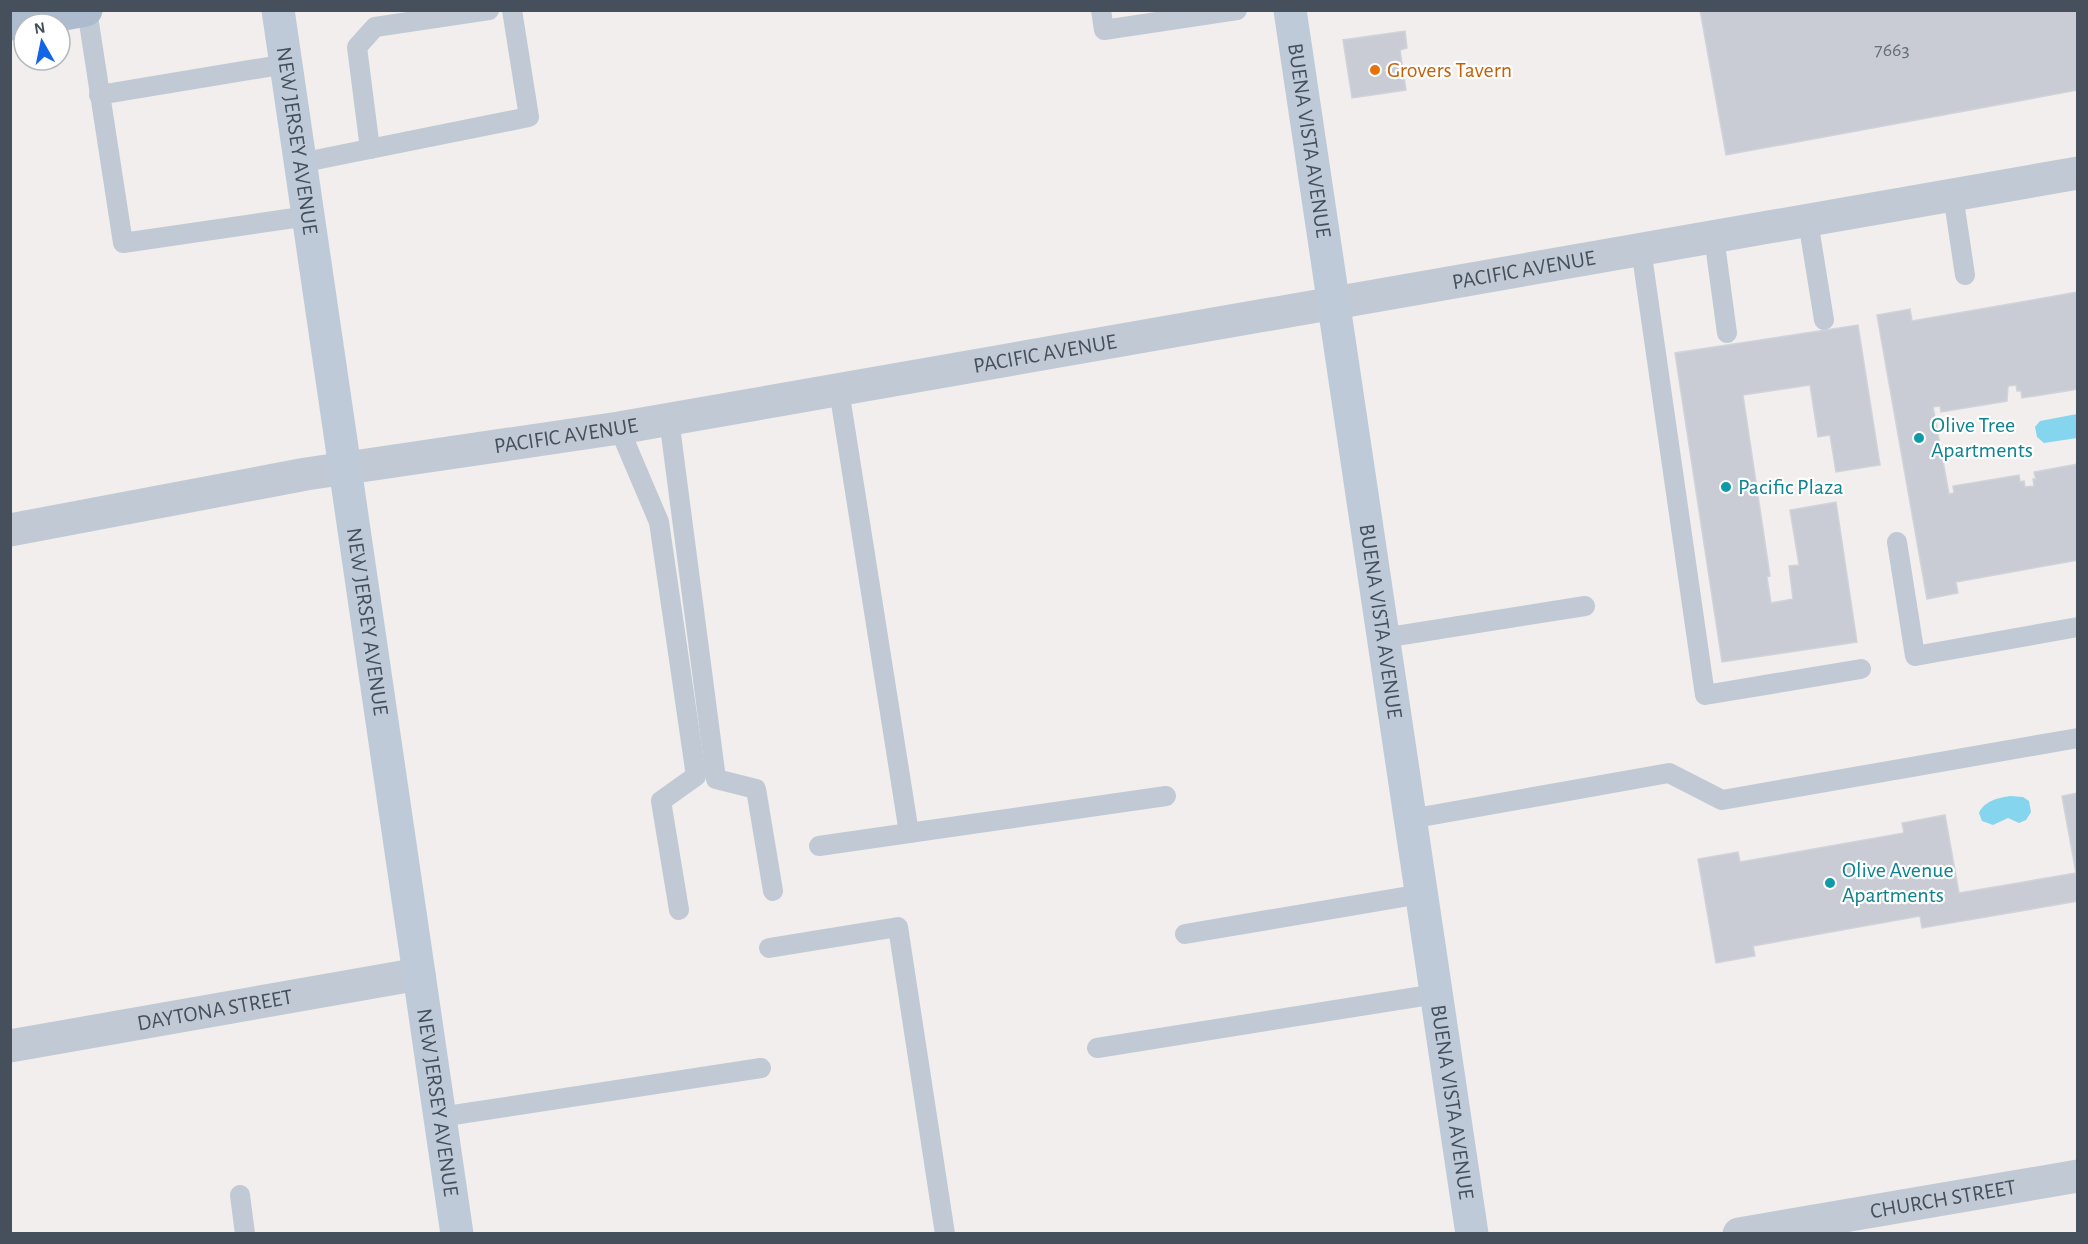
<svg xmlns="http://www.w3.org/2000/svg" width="2088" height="1244" font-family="'Alegreya Sans',sans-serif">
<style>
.water{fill:#85d5ef}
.building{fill:#c9ccd4;stroke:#d1d3da;stroke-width:1.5}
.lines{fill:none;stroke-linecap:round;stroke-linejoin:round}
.lane{stroke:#c0c9d4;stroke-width:20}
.street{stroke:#c0c9d4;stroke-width:33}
.secondary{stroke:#bfcad8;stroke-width:33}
.primary{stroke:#acbcce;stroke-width:33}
.food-dot{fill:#e8710a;stroke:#fff;stroke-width:2}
.culture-dot{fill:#0f9aa8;stroke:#fff;stroke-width:2}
.labels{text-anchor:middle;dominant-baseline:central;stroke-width:4.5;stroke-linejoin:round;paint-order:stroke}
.number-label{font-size:20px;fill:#666f7a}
.food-label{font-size:22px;fill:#c56008;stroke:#fff;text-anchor:start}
.street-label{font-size:22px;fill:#45505c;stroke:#fff}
.culture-label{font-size:22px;fill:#0d838f;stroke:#fff;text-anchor:start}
</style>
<rect width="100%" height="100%" fill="#f1eeed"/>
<g class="water">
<polygon points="2077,414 2077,438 2044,443 2037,437 2035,427 2040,421"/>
<path d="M 2010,796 L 2023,797 L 2029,801 L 2031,812 L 2026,820 L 2019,823 L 2008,818 L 1993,825 L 1982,821 L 1979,813 C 1984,801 1998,798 2010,796 Z"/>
</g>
<g class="building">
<polygon points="1700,10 2078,10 2078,90 1726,155"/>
<polygon points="1405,31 1407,48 1400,50 1406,90 1352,98 1343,40"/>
<polygon points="2078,292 2078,389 2022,398 2021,391 2017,391 2016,385 2008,386 2007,401 1941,412 1940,406 1933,407 1949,494 1954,493 1953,486 2019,475 2020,482 2024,481 2025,487 2034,486 2033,479 2036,479 2034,472 2078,464 2078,560 1956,582 1958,593 1927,599 1877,315 1910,309 1912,321"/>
<polygon points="1858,325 1880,465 1836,472 1830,435 1818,437 1810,385 1743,395 1770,576 1767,577 1771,603 1793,599 1789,566 1799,565 1790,510 1836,502 1857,642 1722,662 1675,353"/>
<polygon points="2078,793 2078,901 1922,928 1920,916 1753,946 1755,956 1716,963 1698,859 1738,852 1740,862 1904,833 1902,823 1945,815 1959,893 2076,873 2062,796"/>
</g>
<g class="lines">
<g class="lane">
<polyline points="87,10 123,243 308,216"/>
<polyline points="1101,10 1104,30 1237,10"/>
<polyline points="99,95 286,64"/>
<polyline points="370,149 357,47 375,27 489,10"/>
<polyline points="300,163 529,117 512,10"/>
<polyline points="1953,195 1965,275"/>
<polyline points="1808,221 1824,320"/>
<polyline points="1714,237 1727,333"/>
<polyline points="1641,249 1705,695 1861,669"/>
<polyline points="839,390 909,833 1166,796"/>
<polyline points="669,419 716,779 756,789 773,891"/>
<polyline points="619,428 659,522 696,776 661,801 679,910"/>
<polyline points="1897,542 1915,656 2078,627"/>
<polyline points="1383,638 1585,606"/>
<polyline points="1410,819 1669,773 1722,800 2078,738"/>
<polyline points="819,846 909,833"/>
<polyline points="1185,934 1421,894"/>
<polyline points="769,948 898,927 945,1234"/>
<polyline points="1097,1048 1436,994"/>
<polyline points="440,1117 761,1068"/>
<polyline points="240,1195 245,1234"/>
</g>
<g class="street">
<path id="s1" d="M 10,530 L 306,474 L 619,428 L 2078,173"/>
<path id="s2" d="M 10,1046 L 419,974"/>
<path id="s3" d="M 1739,1234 L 2078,1176"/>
</g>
<g class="secondary">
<path id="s4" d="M 278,10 L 457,1234"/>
<path id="s5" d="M 1290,10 L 1472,1234"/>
</g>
<polyline class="primary" points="10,24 86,10"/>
</g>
<circle class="food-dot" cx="1375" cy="70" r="6"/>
<g class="culture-dot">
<circle cx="1919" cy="438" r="6"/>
<circle cx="1726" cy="487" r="6"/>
<circle cx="1830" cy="883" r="6"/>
</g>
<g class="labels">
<g class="number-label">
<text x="1892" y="50">7663</text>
</g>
<g class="food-label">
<text x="1387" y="70">Grovers Tavern</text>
</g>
<g class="street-label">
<text stroke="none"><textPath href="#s4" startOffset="132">NEW JERSEY AVENUE</textPath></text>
<text stroke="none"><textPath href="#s5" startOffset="132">BUENA VISTA AVENUE</textPath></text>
<text stroke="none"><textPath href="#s1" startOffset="1536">PACIFIC AVENUE</textPath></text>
<text stroke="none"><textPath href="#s1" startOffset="1050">PACIFIC AVENUE</textPath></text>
<text stroke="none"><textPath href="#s1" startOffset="564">PACIFIC AVENUE</textPath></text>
<text stroke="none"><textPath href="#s4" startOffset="618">NEW JERSEY AVENUE</textPath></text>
<text stroke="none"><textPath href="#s5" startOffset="618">BUENA VISTA AVENUE</textPath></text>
<text stroke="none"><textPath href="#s2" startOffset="208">DAYTONA STREET</textPath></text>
<text stroke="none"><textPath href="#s4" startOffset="1104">NEW JERSEY AVENUE</textPath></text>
<text stroke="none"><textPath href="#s5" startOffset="1104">BUENA VISTA AVENUE</textPath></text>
<text stroke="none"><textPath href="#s3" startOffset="207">CHURCH STREET</textPath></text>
</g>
<g class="culture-label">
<text x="1931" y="425">Olive Tree<tspan x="1931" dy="25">Apartments</tspan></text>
<text x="1738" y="487">Pacific Plaza</text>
<text x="1842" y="870">Olive Avenue<tspan x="1842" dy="25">Apartments</tspan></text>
</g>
</g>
<rect width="2088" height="1244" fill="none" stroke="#45505c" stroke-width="24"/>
<g transform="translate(42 42) rotate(351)"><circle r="28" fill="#ffffff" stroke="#b5b9be" stroke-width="1.5"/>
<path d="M0-4.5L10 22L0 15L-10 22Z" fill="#1166e7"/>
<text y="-9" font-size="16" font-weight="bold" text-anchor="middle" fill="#45505c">N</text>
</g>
</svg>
